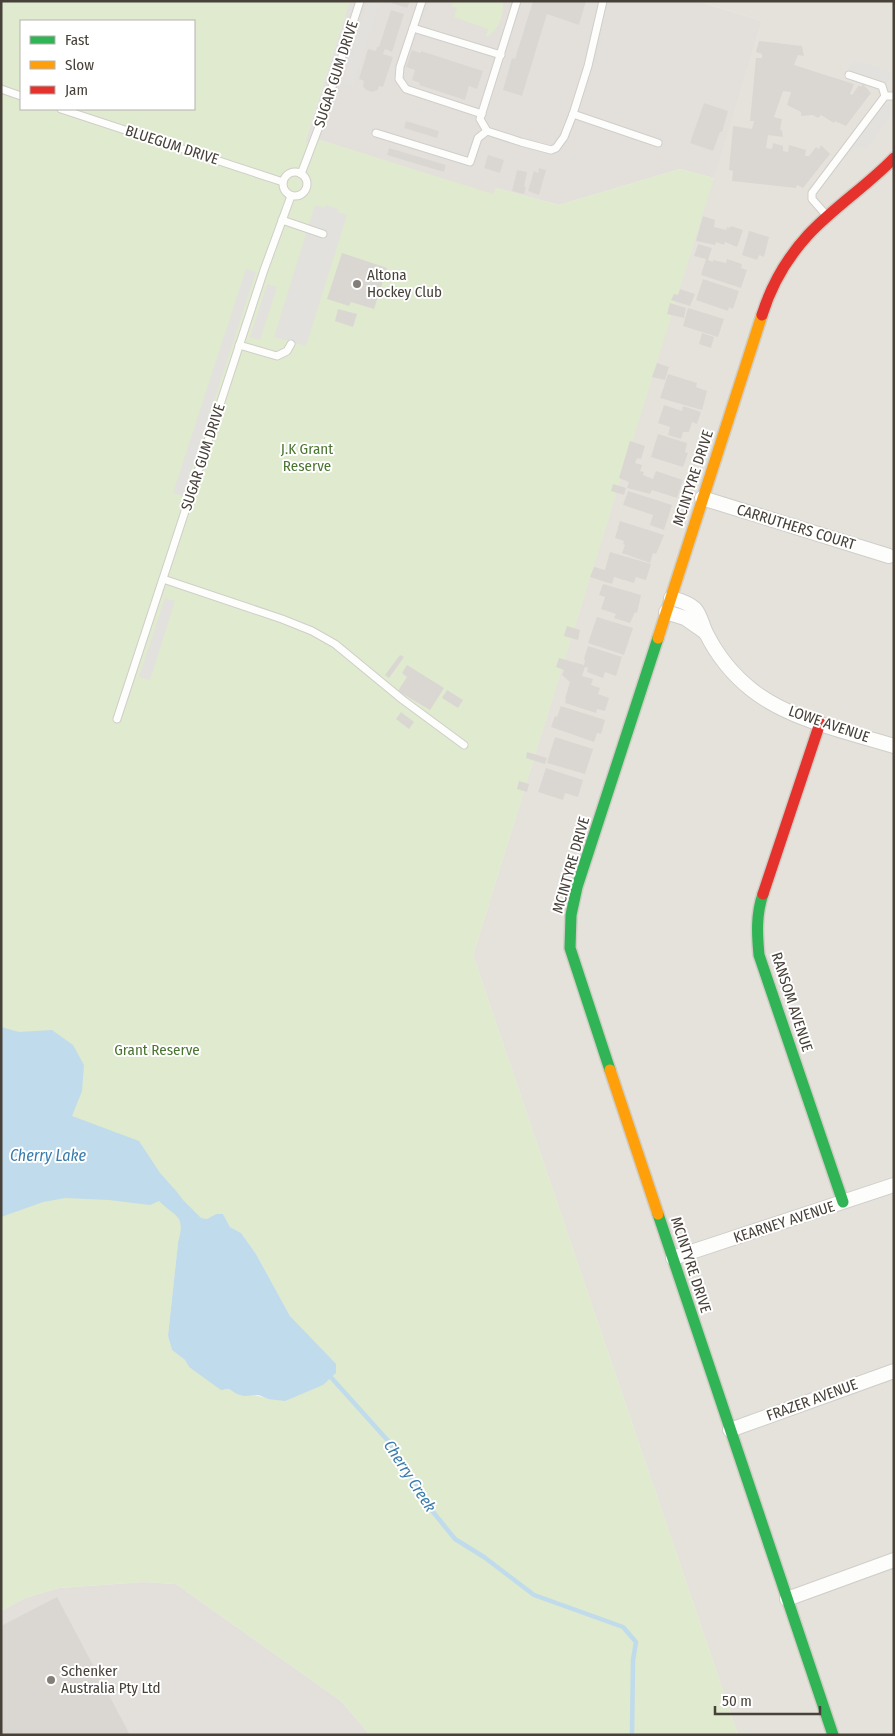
<svg xmlns="http://www.w3.org/2000/svg" width="895" height="1736" font-family="'Fira Sans Condensed',sans-serif">
<style>
.residential{fill:#e5e2db}
.industrial{fill:#e3e0dc}
.green{fill:#dfeace;fill-rule:evenodd}
.parking{fill:#e3e1dd}
.water{fill:#c0dbeb}
.lines{fill:none;stroke-linecap:round;stroke-linejoin:round}
.stream{stroke:#c0dbeb;stroke-width:4.5}
.building{fill:#dad7d3}
.lane-casing{stroke:#d0ceca;stroke-width:9}
.street-casing{stroke:#d0ceca;stroke-width:16}
.fast-casing{stroke:#d0cdc4;stroke-width:14}
.slow-casing{stroke:#d0cdc4;stroke-width:14}
.jam-casing{stroke:#d0cdc4;stroke-width:14}
.lane{stroke:#fdfdfc;stroke-width:7}
.street{stroke:#fdfdfc;stroke-width:14}
.fast{stroke:#30b455;stroke-width:11}
.slow{stroke:#ff9f0a;stroke-width:11}
.jam{stroke:#e5322d;stroke-width:11}
.poi-dot{fill:#837e78;stroke:#fff;stroke-width:2}
.labels{text-anchor:middle;dominant-baseline:central;stroke-width:4;stroke-linejoin:round;paint-order:stroke}
.street-label{font-size:15px;fill:#474139;stroke:#fff}
.poi-label{font-size:15px;fill:#474139;stroke:#fff;text-anchor:start}
.park-label{font-size:15px;fill:#4a7530;stroke:#fff}
.water-label{font-size:16px;font-style:italic;fill:#397cac;stroke:#fff}
</style>
<rect width="100%" height="100%" fill="#f2f0ec"/>
<polygon class="residential" points="698,1 894,1 894,1735 738,1735 473,955 762,21"/>
<g class="industrial">
<polygon points="350,1 698,1 762,21 714,178 680,169 559,205 496,188 494,195 307,136"/>
<polygon points="143,1582 176,1584 341,1701 370,1735 1,1735 1,1611 25,1598 59,1588"/>
</g>
<g class="green">
<path d="M 1,1 L 350,1 L 307,136 L 493,194 L 496,188 L 559,205 L 680,169 L 714,178 L 473,955 L 738,1735 L 370,1735 L 341,1701 L 176,1584 L 143,1582 L 59,1588 L 25,1598 L 1,1611 ZM 21,21 L 194,21 L 194,109 L 21,109 ZM 216,1214 L 223,1214 L 230,1227 L 241,1233 L 256,1254 L 290,1316 L 306,1333 L 323,1385 L 268,1399 C 255,1393 242,1398 229,1389 L 225,1390 L 189,1367 L 185,1360 L 172,1350 L 168,1336 L 178,1243 L 201,1218 L 207,1219 Z"/>
<path d="M 453,1 L 503,1 C 504,14 499,31 486,37 L 488,29 L 454,17 L 457,8 L 451,6 Z"/>
</g>
<g class="parking">
<polygon points="350,1 355,1 310,143 306,141"/>
<polygon points="369,1 380,1 353,86 343,83"/>
<polygon points="852,60 892,72 889,82 849,70"/>
<polygon points="884,104 894,105 894,111 867,148 852,146"/>
<polygon points="315,205 324,208 326,205 338,209 338,212 347,215 306,346 274,337"/>
<polygon points="246,269 256,272 183,496 173,493"/>
<polygon points="267,284 277,287 260,340 250,337"/>
<polygon points="165,598 175,601 150,680 139,677"/>
</g>
<path class="water" d="M 1,1027 L 19,1032 L 52,1030 L 73,1045 L 84,1065 L 82,1091 L 72,1116 L 139,1141 L 160,1173 L 177,1192 L 183,1200 L 201,1218 L 207,1219 L 216,1214 L 223,1214 L 230,1227 L 241,1233 L 256,1254 L 290,1316 L 336,1364 L 336,1373 L 323,1385 L 285,1401 L 268,1399 L 259,1395 L 244,1396 L 237,1394 L 229,1389 L 221,1390 L 189,1367 L 185,1360 L 172,1350 L 168,1336 L 178,1243 C 186,1214 176,1218 159,1201 L 150,1205 L 109,1200 L 65,1198 L 43,1202 L 1,1217 Z"/>
<g class="lines">
<polyline class="stream" points="328,1374 390,1443 429,1507 455,1539 484,1557 534,1595 623,1627 636,1642 633,1660 632,1735"/>
</g>
<g class="building">
<polygon points="392,1 410,1 407,8 391,3"/>
<polygon points="533,1 586,1 579,25 547,14 522,96 503,90 512,58 515,59"/>
<polygon points="391,10 404,14 392,52 385,49 383,54 393,57 383,87 379,86 378,90 372,92 366,90 363,86 364,81 359,79 368,49 376,51 377,47 379,47"/>
<polygon points="759,41 802,46 804,56 798,55 794,65 854,84 850,94 852,95 859,85 861,87 863,84 871,93 846,126 835,121 834,123 821,115 818,118 813,115 801,116 801,112 787,105 791,92 783,91 774,117 782,119 780,130 782,130 783,137 768,135 766,148 772,149 773,143 783,146 783,151 788,152 789,145 806,150 805,156 809,156 816,147 819,149 821,145 830,154 803,188 797,185 796,188 732,181 733,171 729,170 733,126 752,129 754,121 750,121 756,58 762,58 762,54 756,52"/>
<polygon points="412,50 421,53 421,51 483,71 477,89 469,86 465,100 419,85 420,83 412,80 415,70 406,67"/>
<polygon points="704,103 728,111 722,132 720,132 713,151 690,143"/>
<polygon points="406,121 439,131 437,138 404,128"/>
<polygon points="389,148 446,165 444,172 387,155"/>
<polygon points="488,155 504,160 500,173 484,168"/>
<polygon points="539,168 546,170 539,195 528,191 534,171 538,173"/>
<polygon points="517,170 527,172 524,187 526,187 524,194 512,191"/>
<polygon points="703,216 715,220 714,227 726,230 727,227 730,228 731,226 743,230 737,247 725,242 724,245 716,242 715,245 696,241"/>
<polygon points="749,231 769,237 764,257 759,255 757,260 742,255"/>
<polygon points="698,244 712,248 708,260 713,262 713,260 726,263 727,259 742,264 741,268 747,270 741,288 701,275 706,259 694,256"/>
<polygon points="342,253 387,268 374,309 351,302 349,306 327,299"/>
<polygon points="703,279 739,291 733,309 729,307 728,311 696,300"/>
<polygon points="680,289 695,294 690,306 671,300 674,294 678,295"/>
<polygon points="670,303 686,308 684,318 667,314"/>
<polygon points="688,308 724,319 718,337 683,326"/>
<polygon points="338,309 357,314 353,327 335,321"/>
<polygon points="702,333 714,337 711,348 699,344"/>
<polygon points="657,363 669,367 665,380 652,377"/>
<polygon points="668,374 697,383 696,387 707,391 702,410 660,398"/>
<polygon points="664,405 682,411 683,406 701,412 697,424 692,422 689,432 683,432 681,439 668,435 670,427 658,423"/>
<polygon points="658,434 687,443 685,452 688,453 683,467 651,457"/>
<polygon points="630,441 645,446 641,459 637,458 635,463 642,465 640,471 644,472 643,475 653,479 656,471 683,480 677,498 652,490 650,494 627,488 629,482 619,478"/>
<polygon points="613,484 626,488 624,495 611,491"/>
<polygon points="628,491 672,505 664,530 650,525 653,515 623,505"/>
<polygon points="620,521 664,535 656,554 653,553 650,563 622,553 625,545 623,544 624,541 615,538"/>
<polygon points="610,552 651,564 646,580 636,577 634,583 614,577 612,584 590,577 594,567 605,570"/>
<polygon points="603,584 641,595 637,613 635,612 630,623 614,618 616,614 601,609 605,597 599,595"/>
<polygon points="597,617 633,628 624,655 588,643"/>
<polygon points="567,626 580,630 578,640 564,636"/>
<polygon points="588,646 622,657 616,676 605,672 603,678 587,672 588,668 585,667 582,676 593,679 591,685 600,688 598,694 609,698 605,711 597,709 596,713 565,703 566,699 565,699 570,682 562,675 564,670 556,667 559,658 584,665 585,660 584,659"/>
<polygon points="400,655 404,657 389,678 385,675"/>
<polygon points="407,665 444,688 430,710 398,691 407,677 402,673"/>
<polygon points="447,690 463,700 458,708 442,698"/>
<polygon points="561,706 605,720 601,734 597,733 594,742 551,727 555,716 557,717"/>
<polygon points="401,712 414,722 409,729 396,719"/>
<polygon points="555,737 593,749 585,774 547,763"/>
<polygon points="527,752 547,758 545,764 526,758"/>
<polygon points="546,768 583,780 578,797 565,793 563,800 538,792"/>
<polygon points="519,781 529,784 527,792 517,789"/>
<polygon points="57,1597 130,1735 1,1735 1,1626"/>
</g>
<g class="lines">
<g class="lane-casing">
<g id="lane">
<polyline points="422,1 400,67 399,79 406,89 482,114"/>
<polyline points="517,1 480,119 487,131 521,142 551,150 556,148 564,137 573,114 588,66 603,1"/>
<polyline points="413,28 501,55"/>
<polyline points="849,75 882,86 885,96"/>
<polyline points="1,89 21,96"/>
<polyline points="61,109 283,182"/>
<polyline points="573,114 658,143"/>
<polyline points="376,133 470,162 478,138 487,131"/>
<circle cx="295" cy="184" r="12"/>
<polyline points="301,174 320,124 360,1"/>
<polyline points="827,216 812,199 812,193 885,96 894,96"/>
<polyline points="282,220 323,234"/>
<polyline points="239,345 277,356 287,351 291,344"/>
<polyline points="163,579 282,619 312,631 335,644 403,700 464,745"/>
<polyline points="117,719 264,270 291,196"/>
</g>
</g>
<g class="street-casing">
<g id="street">
<polyline points="702,498 889,556"/>
<path d="M 671,598 C 679,600 689,603 695,609 C 701,616 702,625 706,633 C 717,655 733,675 752,690 C 790,720 848,732 894,746"/>
<polyline points="666,612 685,618 705,632"/>
<polyline points="673,1258 894,1185"/>
<polyline points="730,1430 894,1371"/>
<polyline points="787,1599 894,1560"/>
</g>
</g>
<g class="fast-casing">
<g id="fast">
<path d="M 763,894 C 756,914 757,934 759,955 L 843,1202"/>
<polyline points="610,1070 570,948 571,915 577,887 658,638"/>
<polyline points="658,1214 833,1735"/>
</g>
</g>
<g class="slow-casing">
<g id="slow">
<polyline points="658,638 762,315"/>
<polyline points="610,1070 658,1214"/>
</g>
</g>
<g class="jam-casing">
<g id="jam">
<path d="M 762,315 C 771,286 787,258 808,235 C 834,207 867,186 894,158"/>
<polyline points="763,894 820,723"/>
</g>
</g>
<use href="#lane" class="lane"/>
<use href="#street" class="street"/>
<use href="#fast" class="fast"/>
<use href="#slow" class="slow"/>
<use href="#jam" class="jam"/>
</g>
<g class="poi-dot">
<circle cx="357" cy="284" r="5"/>
<circle cx="51" cy="1680" r="5"/>
</g>
<g class="labels">
<g class="street-label">
<text transform="translate(336 74) rotate(-72)">SUGAR GUM DRIVE</text>
<text transform="translate(172 145) rotate(18)">BLUEGUM DRIVE</text>
<text transform="translate(203 457) rotate(-72)">SUGAR GUM DRIVE</text>
<text transform="translate(693 478) rotate(-72)">MCINTYRE DRIVE</text>
<text transform="translate(796 527) rotate(17)">CARRUTHERS COURT</text>
<text transform="translate(829 724) rotate(19)">LOWE AVENUE</text>
<text transform="translate(571 865) rotate(-74)">MCINTYRE DRIVE</text>
<text transform="translate(792 1002) rotate(72)">RANSOM AVENUE</text>
<text transform="translate(784 1222) rotate(-18)">KEARNEY AVENUE</text>
<text transform="translate(691 1265) rotate(72)">MCINTYRE DRIVE</text>
<text transform="translate(812 1400) rotate(-20)">FRAZER AVENUE</text>
</g>
<g class="poi-label">
<text x="367" y="275">Altona<tspan x="367" dy="17">Hockey Club</tspan></text>
<text x="61" y="1671">Schenker<tspan x="61" dy="17">Australia Pty Ltd</tspan></text>
</g>
<g class="park-label">
<text x="307" y="449">J.K Grant<tspan x="307" dy="17">Reserve</tspan></text>
<text x="157" y="1050">Grant Reserve</text>
</g>
<g class="water-label">
<text x="48" y="1155">Cherry Lake</text>
<text transform="translate(410 1476) rotate(57)">Cherry Creek</text>
</g>
</g>
<rect width="895" height="1736" fill="none" stroke="#474139" stroke-width="5"/>
<rect x="20" y="20" width="175" height="90" fill="#ffffff" stroke="#b5b3b0"/>
<rect x="30" y="36" width="25" height="8" fill="#30b455" stroke="#b5b3b0"/>
<text x="65" y="45" font-size="15" fill="#474139">Fast</text>
<rect x="30" y="61" width="25" height="8" fill="#ff9f0a" stroke="#b5b3b0"/>
<text x="65" y="70" font-size="15" fill="#474139">Slow</text>
<rect x="30" y="86" width="25" height="8" fill="#e5322d" stroke="#b5b3b0"/>
<text x="65" y="95" font-size="15" fill="#474139">Jam</text>
<path d="M715 1706v8h105v-8" fill="none" stroke="#474139" stroke-width="2.5"/>
<text x="722" y="1706" font-size="15" fill="#474139" stroke="#ffffff" stroke-width="4" paint-order="stroke">50 m</text>
</svg>
